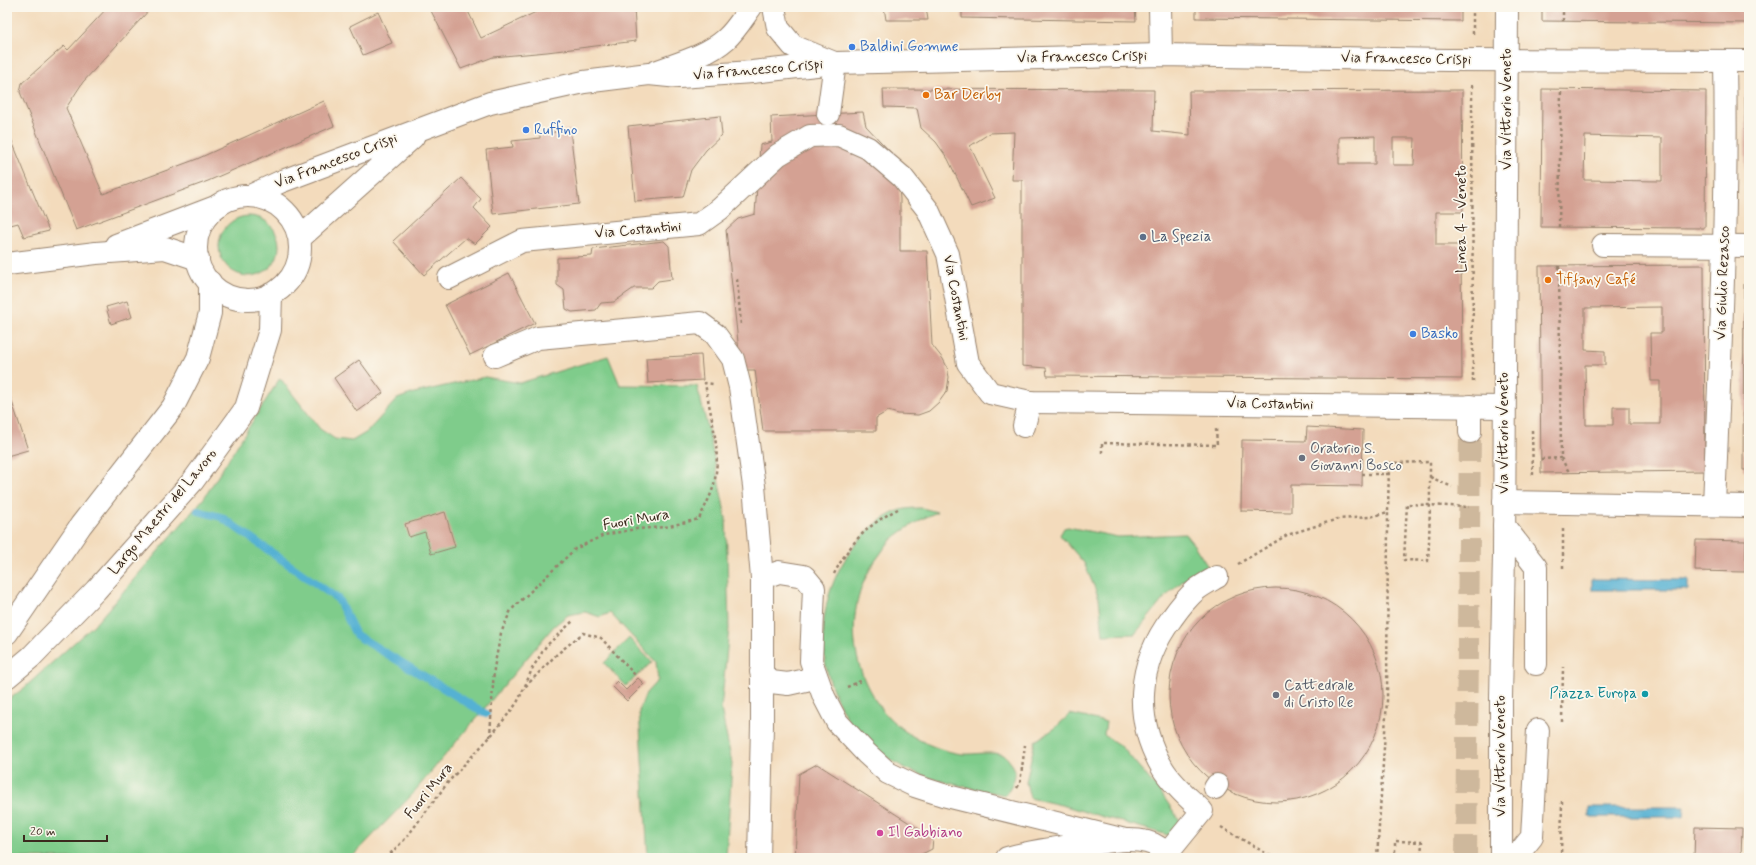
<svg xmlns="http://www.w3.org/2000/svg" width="1756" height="865" font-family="Mynerve,sans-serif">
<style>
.green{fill:#7fcc8b;stroke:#5d7b54}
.water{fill:#55b1d3;stroke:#486e78}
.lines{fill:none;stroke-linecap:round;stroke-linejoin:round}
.stream{stroke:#55b1d3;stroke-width:8}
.building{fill:#d4a193;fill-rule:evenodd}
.minor-tunnel{stroke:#ceb89c;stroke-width:22;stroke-dasharray:22 11;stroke-linecap:butt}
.minor-casing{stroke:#97826d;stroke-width:24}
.path{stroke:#97826d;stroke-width:2.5;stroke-dasharray:3 3;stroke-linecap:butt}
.minor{stroke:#fff;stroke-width:22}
.shop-dot{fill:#3f7fe0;stroke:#fbf7ec;stroke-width:1.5}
.food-dot{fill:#e8710a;stroke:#fbf7ec;stroke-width:1.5}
.service-dot{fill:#5c6f8a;stroke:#fbf7ec;stroke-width:1.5}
.worship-dot{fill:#6b7280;stroke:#fbf7ec;stroke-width:1.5}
.culture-dot{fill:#0f9aa8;stroke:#fbf7ec;stroke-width:1.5}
.hotel-dot{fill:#d1479c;stroke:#fbf7ec;stroke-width:1.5}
.labels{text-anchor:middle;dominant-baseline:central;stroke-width:3.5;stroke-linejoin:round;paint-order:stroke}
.shop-label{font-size:15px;fill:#366cbe;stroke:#fbf7ec;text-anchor:start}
.street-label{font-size:15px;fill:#3b2a1e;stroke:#fbf7ec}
.food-label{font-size:15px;fill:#c56008;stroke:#fbf7ec;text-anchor:start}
.service-label{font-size:15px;fill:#4e5e75;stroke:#fbf7ec;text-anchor:start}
.worship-label{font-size:15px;fill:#5b616d;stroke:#fbf7ec;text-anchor:start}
.culture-label{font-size:15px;fill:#0d838f;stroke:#fbf7ec;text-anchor:end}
.hotel-label{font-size:15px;fill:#b23c85;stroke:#fbf7ec;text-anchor:start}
</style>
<rect width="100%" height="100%" fill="#fbf7ec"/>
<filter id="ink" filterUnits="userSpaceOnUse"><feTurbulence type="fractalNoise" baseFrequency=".025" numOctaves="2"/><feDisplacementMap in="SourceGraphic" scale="8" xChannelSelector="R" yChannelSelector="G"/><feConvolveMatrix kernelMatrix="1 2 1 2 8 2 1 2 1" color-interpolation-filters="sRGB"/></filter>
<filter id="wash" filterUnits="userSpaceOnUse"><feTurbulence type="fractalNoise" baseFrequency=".012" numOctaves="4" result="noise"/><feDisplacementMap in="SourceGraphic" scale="16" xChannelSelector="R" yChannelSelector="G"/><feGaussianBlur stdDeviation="0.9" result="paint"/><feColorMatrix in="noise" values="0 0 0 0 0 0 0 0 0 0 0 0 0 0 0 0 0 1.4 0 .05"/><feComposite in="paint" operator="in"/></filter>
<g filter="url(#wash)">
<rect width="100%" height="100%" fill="#f3dbbc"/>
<g class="green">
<circle cx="249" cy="246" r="30"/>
<polygon points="608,356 620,385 697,386 709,433 726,518 729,628 721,709 732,763 726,858 648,858 639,711 646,693 658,680 656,662 610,613 600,617 585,612 568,615 554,626 409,798 351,858 7,858 7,701 24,688 97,622 204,498 280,378 320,429 335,439 352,441 367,432 397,399 414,393 485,377 520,383"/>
<path d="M 922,508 L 937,512 C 921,519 905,528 891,540 C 886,545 882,552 878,557 C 845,601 847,663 880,707 C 898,732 932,750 962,754 C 975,755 993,750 1005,756 C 1007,757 1009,761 1011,763 C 1020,774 1012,785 1005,795 C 969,787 919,780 888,758 C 876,750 864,738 854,728 C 846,719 841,707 836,697 C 813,646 821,587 856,544 C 867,530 882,517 898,511 C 906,508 915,508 922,508 Z"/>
<polygon points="1068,527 1118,537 1185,534 1194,545 1208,567 1184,580 1165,597 1135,634 1103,635 1099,598 1084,563 1060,535 1064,528"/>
<polygon points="629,638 652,662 626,686 604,663"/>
<polygon points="1070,714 1106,722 1104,735 1122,747 1161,793 1182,824 1175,837 1061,805 1030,798 1026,782 1035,741 1054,729"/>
</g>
<g class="water">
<polygon points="1592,579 1688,580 1688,590 1592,590"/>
<polygon points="1589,807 1685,807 1684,817 1589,817"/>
</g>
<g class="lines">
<polyline class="stream" points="198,511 221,517 338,599 356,635 486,714"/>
</g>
<g id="blocks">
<g class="building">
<polygon points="108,7 152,7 83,82 66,108 103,194 197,159 324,101 334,126 208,181 76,230 20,92 22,83 64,46 68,50"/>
<polygon points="429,7 466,7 481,38 536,12 533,7 634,7 636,41 547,52 493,57 461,69"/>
<polygon points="884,7 926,7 928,20 886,20"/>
<polygon points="962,7 1135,7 1136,21 962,18"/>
<polygon points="1196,7 1461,7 1461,21 1196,18"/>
<polygon points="1542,7 1749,7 1749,23 1542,21"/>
<polygon points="378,12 392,43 363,55 350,26"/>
<path d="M 883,89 L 1154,90 L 1153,131 L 1190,135 L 1189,91 L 1462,90 L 1463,212 L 1436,212 L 1436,245 L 1461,245 L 1462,379 L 1047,376 L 1046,368 L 1022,366 L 1022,180 L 1012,180 L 1014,132 L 990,133 L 970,146 L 995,198 L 971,207 L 948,159 L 936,142 L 921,128 L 917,108 L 884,107 ZM 1375,136 L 1375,164 L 1339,164 L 1339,137 ZM 1393,138 L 1415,138 L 1414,165 L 1393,165 Z"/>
<path d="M 1542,89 L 1706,91 L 1705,228 L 1541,227 ZM 1585,136 L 1662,138 L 1662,181 L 1584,180 Z"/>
<polygon points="1745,94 1749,94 1749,224 1746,224"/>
<polygon points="863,112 866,126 895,157 897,164 900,199 900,251 927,251 932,345 943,359 947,367 949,377 947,391 939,402 929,411 918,415 898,414 888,411 876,418 876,431 763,431 755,370 741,370 726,230 738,219 755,214 760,145 772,142 771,117"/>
<polygon points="720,116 722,135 706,150 691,170 683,197 635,201 628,126"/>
<polygon points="7,129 25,173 49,231 24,237 18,223 7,226"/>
<polygon points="570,130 579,204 493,214 486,150 513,147 512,141 540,138 540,134"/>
<polygon points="461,178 481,199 474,208 492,227 475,244 466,238 424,275 393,241"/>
<polygon points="664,241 669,246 672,279 658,281 651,288 634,288 614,302 601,303 596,310 572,312 566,309 564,290 557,285 557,258 592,256 593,249"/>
<path d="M 1704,265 L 1705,471 L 1541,473 L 1539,266 ZM 1662,307 L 1662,333 L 1650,333 L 1651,381 L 1660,381 L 1660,424 L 1629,424 L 1629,407 L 1613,407 L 1613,425 L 1586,425 L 1585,365 L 1605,365 L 1605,351 L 1585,350 L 1585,308 Z"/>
<polygon points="509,273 535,323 470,355 445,305"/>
<polygon points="1744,284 1749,284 1749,470 1743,470"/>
<polygon points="127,301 132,317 111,324 106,307"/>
<polygon points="701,355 703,380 648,383 646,358"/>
<polygon points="359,360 383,393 357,412 334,378"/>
<polygon points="7,387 28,450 7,456"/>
<polygon points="1307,427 1363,430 1362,486 1291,485 1291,512 1241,511 1242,440 1306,441"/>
<polygon points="445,512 455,547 431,554 425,532 409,537 405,524"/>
<polygon points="1696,540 1746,541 1745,572 1695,571"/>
<circle cx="1276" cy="695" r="107"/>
<polygon points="638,678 644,684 627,701 612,686 617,681 626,690"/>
<polygon points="817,764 933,838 932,849 914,858 795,858 799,774"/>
<polygon points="1695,827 1742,828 1741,858 1694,858"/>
</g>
</g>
</g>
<g filter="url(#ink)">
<use href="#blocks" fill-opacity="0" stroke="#97826d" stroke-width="1"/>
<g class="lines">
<polyline class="minor-tunnel" points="1466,858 1470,432"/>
<g class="minor-casing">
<g id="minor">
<polyline points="774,7 778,28 793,46 832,62"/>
<polyline points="1160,7 1161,55"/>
<path d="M 655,72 C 679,63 707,56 726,39 C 736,30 743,18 751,7"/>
<polyline points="828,114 835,63"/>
<polyline points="250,196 280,182 490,103 584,82 649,74 679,77 752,72 835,63 1161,55 1447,60 1749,61"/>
<circle cx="248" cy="248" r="52"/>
<polyline points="300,238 413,137"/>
<polyline points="116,245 218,206"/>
<polyline points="1603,245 1749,246"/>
<polyline points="7,264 96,253 165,248 198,259"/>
<polyline points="449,278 522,241 699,224 720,209 778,155 810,136 839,135 868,148 902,177 928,210 948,254 968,363 990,393 1030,402 1504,407"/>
<polyline points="495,356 538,338 700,323 715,334 733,359 740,387 754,486 762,578 762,725 759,858"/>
<polyline points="1024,426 1030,402"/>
<polyline points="1470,432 1470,406"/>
<polyline points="1504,502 1749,506"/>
<path d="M 1714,505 C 1720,357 1728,210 1725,62"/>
<polyline points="1504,526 1536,567 1536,664"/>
<polyline points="762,578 779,572 804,576 814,588 811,661 824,697 837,722 866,753 888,773 915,786 943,795 1125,840"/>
<polyline points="7,633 81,525 173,407 198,358 210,313 210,282"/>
<polyline points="761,672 771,682 788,684 806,680 815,673"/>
<polyline points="7,677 31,657 96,590 193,481 246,408 270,330 271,294"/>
<polyline points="1215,788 1217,785"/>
<path d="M 1167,854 L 1202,811 C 1189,798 1173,785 1163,769 C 1133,718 1137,664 1172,618 C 1179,608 1187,598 1196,590 C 1202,585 1210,581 1217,577"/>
<path d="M 1007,858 C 1036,850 1067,846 1098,843 C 1114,841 1131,838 1147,842 C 1155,844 1165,850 1169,858"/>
<polyline points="1501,858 1501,697 1504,555 1507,7"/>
<polyline points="1515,858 1532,837 1538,730"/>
</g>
</g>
<g class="path">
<polyline points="1563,21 1563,7"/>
<polyline points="1473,34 1473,7"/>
<polyline points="1472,85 1473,382"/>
<polyline points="1559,227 1561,89"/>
<polyline points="1559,266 1561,458 1569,472"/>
<polyline points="737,279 741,325"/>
<polyline points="1532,430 1533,477"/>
<polyline points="1102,453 1102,443 1217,445 1216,429"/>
<polyline points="1541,459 1561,458"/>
<polyline points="1362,474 1389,474"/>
<polyline points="1430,477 1452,487"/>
<polyline points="1563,529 1563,568"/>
<path d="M 1238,564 L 1287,535 L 1338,519 L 1370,517 L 1388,512 L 1389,463 L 1430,462 C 1430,495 1430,528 1428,561 L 1404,560 L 1407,504 L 1469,507"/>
<path d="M 834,574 C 850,543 867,525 898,509"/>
<polyline points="525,686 532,669 546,646 573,621"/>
<polyline points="847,687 863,680"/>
<polyline points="1562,722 1563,667"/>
<path d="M 490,737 L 494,668 L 501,633 L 511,610 L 575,549 L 604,535 L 636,529 L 665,527 L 699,519 C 705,506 713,493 715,479 C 721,448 710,414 705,383 L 713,384"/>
<polyline points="1017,788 1020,783 1025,745"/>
<polyline points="1221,827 1274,858"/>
<polyline points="386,858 406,838 449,781 490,737 517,703 524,688 556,655 583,633 601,638 635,675"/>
<polyline points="1377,858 1387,700 1388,512"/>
<polyline points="1395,858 1395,841 1422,842 1421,858"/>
<polyline points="1561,858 1562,801"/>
</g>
<use href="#minor" class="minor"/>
</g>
</g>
<g class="shop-dot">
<circle cx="852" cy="47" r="4"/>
<circle cx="526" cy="130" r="4"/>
<circle cx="1413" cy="334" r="4"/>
</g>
<g class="food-dot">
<circle cx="926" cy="95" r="4"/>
<circle cx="1548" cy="280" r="4"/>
</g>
<circle class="service-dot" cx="1143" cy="237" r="4"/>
<g class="worship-dot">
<circle cx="1302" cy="458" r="4"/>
<circle cx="1276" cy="695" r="4"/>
</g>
<circle class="culture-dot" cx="1645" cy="694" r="4"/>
<circle class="hotel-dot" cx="880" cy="833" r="4"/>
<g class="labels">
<g class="shop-label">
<text x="860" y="47">Baldini Gomme</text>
<text x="534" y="130">Ruffino</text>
<text x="1421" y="334">Basko</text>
</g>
<g class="street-label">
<text transform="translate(1082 57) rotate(-1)">Via Francesco Crispi</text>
<text transform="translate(1406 59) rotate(1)">Via Francesco Crispi</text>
<text transform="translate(758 70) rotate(-5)">Via Francesco Crispi</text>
<text transform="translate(1507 109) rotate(-90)">Via Vittorio Veneto</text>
<text transform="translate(336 161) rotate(-21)">Via Francesco Crispi</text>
<text transform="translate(1462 219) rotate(-90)">Linea 4 - Veneto</text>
<text transform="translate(638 230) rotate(-5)">Via Costantini</text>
<text transform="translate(1723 283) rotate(-88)">Via Giulio Rezasco</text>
<text transform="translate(956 298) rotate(79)">Via Costantini</text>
<text transform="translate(1270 404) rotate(1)">Via Costantini</text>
<text transform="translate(1504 433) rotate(-90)">Via Vittorio Veneto</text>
<text transform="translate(163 512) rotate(-50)">Largo Maestri del Lavoro</text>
<text transform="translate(636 520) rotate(-10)">Fuori Mura</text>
<text transform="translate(1501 756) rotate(-90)">Via Vittorio Veneto</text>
<text transform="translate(429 791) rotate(-51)">Fuori Mura</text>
</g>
<g class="food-label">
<text x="934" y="95">Bar Derby</text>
<text x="1556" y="280">Tiffany Café</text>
</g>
<g class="service-label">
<text x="1151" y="237">La Spezia</text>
</g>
<g class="worship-label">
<text x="1310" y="449">Oratorio S.<tspan x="1310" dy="17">Giovanni Bosco</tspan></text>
<text x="1284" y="686">Cattedrale<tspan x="1284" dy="17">di Cristo Re</tspan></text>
</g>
<g class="culture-label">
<text x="1637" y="694">Piazza Europa</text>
</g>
<g class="hotel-label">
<text x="888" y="833">Il Gabbiano</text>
</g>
</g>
<rect width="1756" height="865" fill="none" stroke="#fbf7ec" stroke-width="24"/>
<path d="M24 835v6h83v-6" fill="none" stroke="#3b2a1e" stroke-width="2"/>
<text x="30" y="835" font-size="12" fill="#3b2a1e" stroke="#fbf7ec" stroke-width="3" paint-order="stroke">20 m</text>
</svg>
